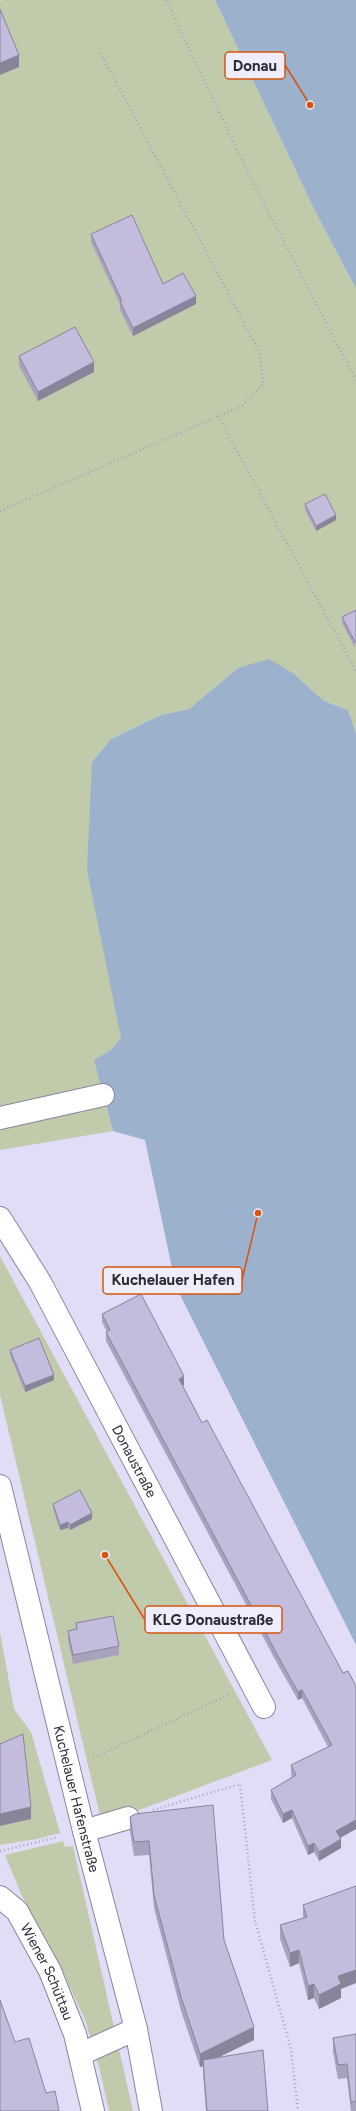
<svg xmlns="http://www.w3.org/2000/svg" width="356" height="2111" font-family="Figtree,sans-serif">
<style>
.green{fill:#c0cbac}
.water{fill:#9cb1cc}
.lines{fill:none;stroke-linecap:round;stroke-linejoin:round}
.minor-casing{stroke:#8a859d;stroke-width:24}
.path{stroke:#a8a4b9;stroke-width:2.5;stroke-dasharray:1 3;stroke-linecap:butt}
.minor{stroke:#fff;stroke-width:22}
.wall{fill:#a8a2bd}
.shaded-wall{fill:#88849a}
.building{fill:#c3bcdc;stroke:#88849a}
.labels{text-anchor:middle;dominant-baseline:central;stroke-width:3.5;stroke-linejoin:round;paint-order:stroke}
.street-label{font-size:14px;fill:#2c2a34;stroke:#efecfb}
.leader{fill:none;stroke:#d55410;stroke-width:1.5}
.callout-dot{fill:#d55410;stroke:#efecfb;stroke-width:1.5}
.callout{fill:#efecfb;stroke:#d55410;stroke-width:1.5}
.callout-label{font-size:15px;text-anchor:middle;font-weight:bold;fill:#2c2a34}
</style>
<rect width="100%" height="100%" fill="#e2ddf7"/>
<g class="green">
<polygon points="3,0 215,0 314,209 356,289 356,734 348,710 324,701 294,674 238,668 189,709 161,715 111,739 92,762 121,1038 111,1050 103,1095 113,1131 0,1150 0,1"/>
<polygon points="0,1256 272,1760 102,1824 0,1395"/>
<polygon points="0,1632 14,1709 31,1732 60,1833 37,1839 0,1845"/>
<polygon points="63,1841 65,1847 73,1846 133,2111 109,2111 100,2071 86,2022 58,1961 22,1896 5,1855"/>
</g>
<g class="water">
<polygon points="215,0 356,0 356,289 314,209"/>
<polygon points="269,659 294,674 324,701 348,710 356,734 356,1645 176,1287 145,1140 113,1131 94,1060 111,1050 121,1038 87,870 92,762 111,739 161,715 189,709 238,668"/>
</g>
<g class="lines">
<g class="minor-casing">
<g id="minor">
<polyline points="0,1118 103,1095"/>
<path id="s1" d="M 0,1218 L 40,1282 L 264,1707"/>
<path id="s2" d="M 0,1486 L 84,1831 L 136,2029 L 151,2111"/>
<polyline points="84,1831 128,1818"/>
<path id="s3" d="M 0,1897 L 17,1911 L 50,1971 L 75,2034 L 93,2111"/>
<polyline points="81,2054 136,2029"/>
</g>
</g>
<g class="path">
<polyline points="166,0 248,173 356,380"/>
<polyline points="218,416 356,671"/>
<polyline points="0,511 242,406 263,384 260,353 100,52"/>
<polyline points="93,1758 228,1695"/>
<polyline points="153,1810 240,1784 255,1921 291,2049 298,2111"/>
<polyline points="0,1851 58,1837"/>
</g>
<use href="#minor" class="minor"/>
</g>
<g class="wall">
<polygon points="91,234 163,284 196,304 133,336 120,310 120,304 91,242"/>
<polygon points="19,356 94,372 38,401 19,366"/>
<polygon points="305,504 336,520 316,531 305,510"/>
<polygon points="356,610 355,648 342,623 342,617"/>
<polygon points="102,1314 184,1385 183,1386 202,1423 343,1673 356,1686 356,1829 340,1838 341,1848 319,1861 314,1852 308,1855 292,1818 283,1823 271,1799 271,1790 292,1777 291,1774 291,1765 328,1747 302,1698 298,1700 278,1665 106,1341 106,1332 107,1332 102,1322"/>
<polygon points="10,1350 54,1380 25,1392 10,1355"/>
<polygon points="53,1504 92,1519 70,1530 68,1528 60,1530 53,1509"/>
<polygon points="76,1623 119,1646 119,1655 73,1664 68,1640 68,1631 76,1629"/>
<polygon points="135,1814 224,1940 254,2040 219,2057 268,2111 206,2111 203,2074 203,2066 200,2067 181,2011 154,1908 149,1855 134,1856 130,1831 130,1817"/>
<polygon points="303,1905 341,1989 341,1998 319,2009 314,1998 308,2000 299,1963 290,1967 280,1939 280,1925 303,1918"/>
<polygon points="356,2034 356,2111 351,2111 347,2078 338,2079 333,2052 333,2038"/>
</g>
<g class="shaded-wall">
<polygon points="19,55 19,67 0,75 0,63"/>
<polygon points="196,296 196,304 133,336 133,328"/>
<polygon points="94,362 94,372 38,401 38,392"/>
<polygon points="336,515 336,520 316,531 316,526"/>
<polygon points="54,1375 54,1380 25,1392 25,1386"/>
<polygon points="184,1376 184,1385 179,1387 179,1379"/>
<polygon points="92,1513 92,1519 70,1530 70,1525"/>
<polygon points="68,1522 68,1528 60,1530 60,1525"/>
<polygon points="302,1690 302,1698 298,1700 298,1692"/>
<polygon points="31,1807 31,1819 0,1826 0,1814"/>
<polygon points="292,1810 292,1818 283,1823 283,1814"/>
<polygon points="356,1820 356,1829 336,1840 336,1831"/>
<polygon points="341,1839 341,1848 319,1861 319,1852"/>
<polygon points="314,1843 314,1852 308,1855 308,1846"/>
<polygon points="299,1950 299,1963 290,1967 290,1953"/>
<polygon points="356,1970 356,1983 341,1989 341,1998 319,2009 319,1995 338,1976"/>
<polygon points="314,1984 314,1998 308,2000 308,1986"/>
<polygon points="254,2027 254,2040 203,2065 203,2060 203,2066 200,2067 200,2054"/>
</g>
<g class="building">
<polygon points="0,9 19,55 0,63"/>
<polygon points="132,215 163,284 183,273 196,296 133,328 120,302 122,301 91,234"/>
<polygon points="75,327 94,362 38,392 19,356"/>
<polygon points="325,494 336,515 316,526 305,504"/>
<polygon points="356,610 356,642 355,642 342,617"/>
<polygon points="141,1294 184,1376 179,1379 202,1423 207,1420 343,1673 348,1671 356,1686 356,1820 336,1831 341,1839 319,1852 314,1843 308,1846 292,1810 283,1814 271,1790 296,1775 291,1765 332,1745 302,1690 298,1692 278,1656 106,1332 110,1330 102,1314"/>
<polygon points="39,1338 54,1375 25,1386 10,1350"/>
<polygon points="80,1490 92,1513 70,1525 68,1522 60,1525 53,1504"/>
<polygon points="113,1616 119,1646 73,1655 68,1631 77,1629 76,1623"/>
<polygon points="23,1734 31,1807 0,1814 0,1744"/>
<polygon points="213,1805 224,1940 254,2027 200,2054 181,1997 154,1895 149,1841 134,1842 130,1817 135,1814"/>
<polygon points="356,1886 356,1970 338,1976 341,1984 319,1995 314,1984 308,1986 299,1950 290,1953 280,1925 307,1917 303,1905"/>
<polygon points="0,2000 15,2042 29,2038 46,2093 55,2091 59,2111 0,2111"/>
<polygon points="356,2034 356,2101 351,2102 347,2064 338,2065 333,2038"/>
<polygon points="263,2050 268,2111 207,2111 203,2060"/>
</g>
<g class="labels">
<g class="street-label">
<text stroke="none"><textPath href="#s1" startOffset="278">Donaustraße</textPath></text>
<text stroke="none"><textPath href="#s2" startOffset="322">Kuchelauer Hafenstraße</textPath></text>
<text stroke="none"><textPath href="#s3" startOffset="90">Wiener Schüttau</textPath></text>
</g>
</g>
<path class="leader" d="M310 105L285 65M258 1213L242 1280M105 1555L145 1620"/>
<g class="callout-dot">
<circle cx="310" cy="105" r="4"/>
<circle cx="258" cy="1213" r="4"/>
<circle cx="105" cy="1555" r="4"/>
</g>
<g class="callout">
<rect x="225" y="52" width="60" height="27" rx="4"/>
<rect x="103" y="1267" width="139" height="27" rx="4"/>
<rect x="145" y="1606" width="137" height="27" rx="4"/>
</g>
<g class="callout-label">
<text x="255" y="71">Donau</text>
<text x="173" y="1285">Kuchelauer Hafen</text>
<text x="213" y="1625">KLG Donaustraße</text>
</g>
</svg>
